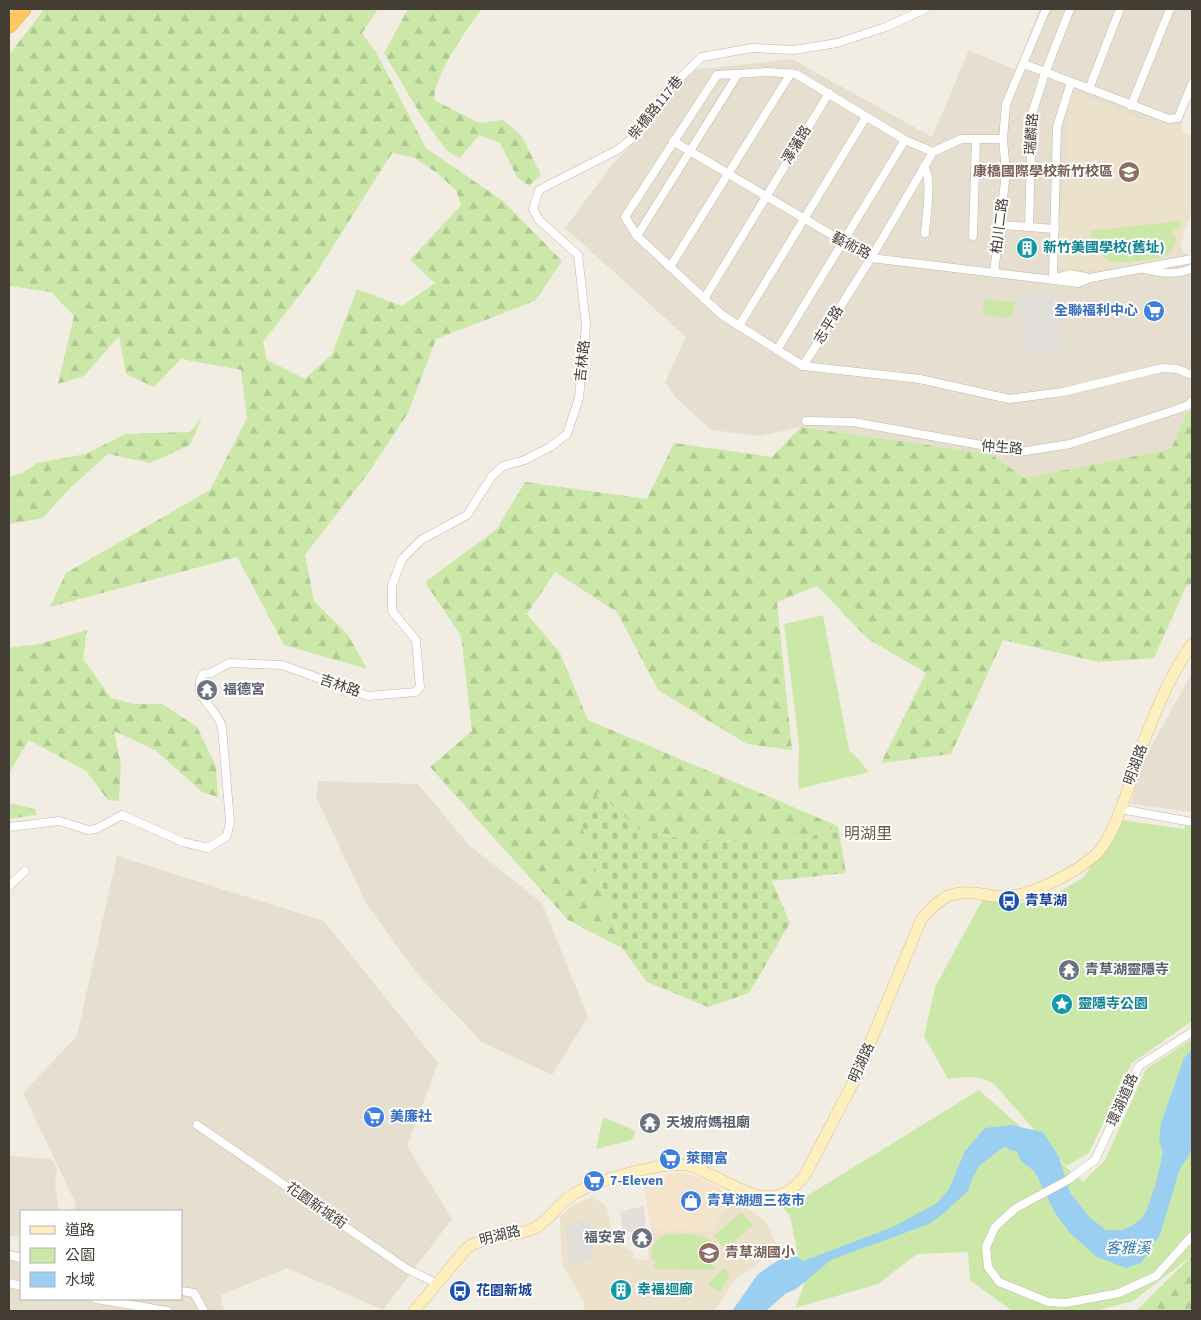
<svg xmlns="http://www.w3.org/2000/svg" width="1201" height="1320" font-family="'Source Sans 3','Noto Sans TC',sans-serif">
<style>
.residential{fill:#e6dfd0}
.commercial{fill:#f5e4cc}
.education{fill:#ece2cb}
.green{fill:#cce8a9}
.forest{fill:url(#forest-firs);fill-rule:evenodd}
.cemetery{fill:url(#cemetery-stones)}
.parking{fill:#e2dfdb}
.water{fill:#9bcff2}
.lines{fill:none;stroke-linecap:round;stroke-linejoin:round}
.street-casing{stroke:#c0b8a8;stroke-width:9}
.secondary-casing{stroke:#d3c190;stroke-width:12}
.highway-casing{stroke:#e29e2c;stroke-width:15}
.street{stroke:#fff;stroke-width:8}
.secondary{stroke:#ffefbf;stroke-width:11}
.highway{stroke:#ffc960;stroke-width:14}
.labels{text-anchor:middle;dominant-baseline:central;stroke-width:4;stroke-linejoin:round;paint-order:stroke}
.street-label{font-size:14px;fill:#433d33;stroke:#fff}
.education-label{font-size:14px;font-weight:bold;fill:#785e54;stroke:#fff;text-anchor:end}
.culture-label{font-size:14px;font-weight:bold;fill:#0d838f;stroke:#fff;text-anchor:start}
.shop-label{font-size:14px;font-weight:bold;fill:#366cbe;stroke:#fff;text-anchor:start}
.worship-label{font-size:14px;font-weight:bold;fill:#5b616d;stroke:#fff;text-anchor:start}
.transit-label{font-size:14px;font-weight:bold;fill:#164399;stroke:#fff;text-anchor:start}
.water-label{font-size:15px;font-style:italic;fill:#2979b1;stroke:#fff}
.quarter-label{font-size:16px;fill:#665b4a;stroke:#fff}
</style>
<defs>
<pattern id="forest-firs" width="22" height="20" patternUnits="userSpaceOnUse" patternTransform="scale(1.25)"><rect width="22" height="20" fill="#cce8a9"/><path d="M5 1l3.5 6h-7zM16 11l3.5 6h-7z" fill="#b0c892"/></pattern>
<pattern id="cemetery-stones" width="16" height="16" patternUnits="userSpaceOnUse" patternTransform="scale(1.25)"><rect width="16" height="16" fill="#cce8a9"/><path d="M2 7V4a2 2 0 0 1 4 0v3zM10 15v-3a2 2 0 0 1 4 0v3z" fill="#b0c892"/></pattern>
</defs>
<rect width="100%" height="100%" fill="#f2ede2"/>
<g class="residential">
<polygon points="1040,9 1192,9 1192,91 1181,125 1184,133 1192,137 1192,208 1180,247 1192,261 1192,402 1171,449 1024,478 991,454 801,427 760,436 711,430 676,398 665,382 686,337 565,228 615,161 642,135 670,94 693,70 792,59 932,137 969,50 1015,70"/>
<polygon points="1192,673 1192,812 1131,804 1142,763"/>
<polygon points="319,781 418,784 469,845 542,903 588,1017 552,1075 482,1042 417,974 366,903 316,797"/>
<polygon points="117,856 324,921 438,1063 407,1146 452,1219 383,1310 287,1268 221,1295 224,1311 9,1311 9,1250 21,1252 21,1299 181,1299 181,1211 73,1211 76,1204 23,1093 77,1036"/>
<polygon points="9,1156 51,1159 57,1169 55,1184 59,1211 21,1211 21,1237 9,1236"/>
</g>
<polygon class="commercial" points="675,1173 687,1173 713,1184 737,1199 718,1218 711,1232 675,1229 665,1232 651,1227 642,1180"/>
<g class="education">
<polygon points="1081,94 1141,119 1180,125 1184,133 1192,137 1192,208 1180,247 1172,259 1095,270 1060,268 1060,230 1071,101"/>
<polygon points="593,1197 606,1206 615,1242 633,1251 633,1259 647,1260 651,1227 665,1232 675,1229 711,1232 718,1218 737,1199 766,1222 778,1248 735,1280 714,1311 584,1311 584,1302 565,1270 561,1256 560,1217 573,1205"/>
</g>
<g class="green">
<path d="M 1180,221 L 1181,228 L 1171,230 C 1182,240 1173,254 1161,258 C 1138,260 1093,274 1099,238 L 1091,238 L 1091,231 Z"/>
<polygon points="984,299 1015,302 1011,318 982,315"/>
<polygon points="823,615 849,749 869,772 798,789 799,744 784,624"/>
<path d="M 1122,820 L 1184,829 L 1186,821 L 1192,822 L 1192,1021 L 1132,1063 L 1089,1153 L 1066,1166 L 994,1084 C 979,1075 965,1077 948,1079 L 924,1036 L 935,987 L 983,899 L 1017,904 L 1055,894 L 1084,877 Z"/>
<polygon points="1192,1039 1192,1253 1189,1258 1133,1301 1095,1311 1012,1311 970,1280 968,1252 917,1254 878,1284 795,1308 804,1285 790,1216 781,1205 802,1199 979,1090 1083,1182 1105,1160 1146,1069"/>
<polygon points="603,1117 636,1131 632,1140 596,1149"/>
<polygon points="741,1212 753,1225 725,1249 714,1236"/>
<path d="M 668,1234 C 691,1235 712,1229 718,1255 L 712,1265 L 715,1266 L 714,1270 L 654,1269 L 654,1264 L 656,1263 L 651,1259 C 650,1247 656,1237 668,1234 Z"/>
<polygon points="723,1268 730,1274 720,1292 707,1285"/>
</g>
<g class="forest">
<path d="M 44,9 L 378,9 L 362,33 L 376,52 L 426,148 L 503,201 L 562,261 L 535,301 L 436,339 L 408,413 L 369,472 L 305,555 L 314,601 L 348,635 L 367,669 L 284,645 L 237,557 L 50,607 L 66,573 L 210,490 L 247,418 L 241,370 L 181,359 L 154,387 L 126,374 L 119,336 L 84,376 L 58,384 L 74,316 L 51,292 L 9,286 L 9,55 ZM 392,153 L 415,158 L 438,174 L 456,190 L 461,205 L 410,260 L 435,283 L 402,306 L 357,289 L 332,354 L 305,379 L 267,360 L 263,342 L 315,275 Z"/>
<path d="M 408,9 L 481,9 C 465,33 436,71 434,100 L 479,123 L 503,120 L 521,135 L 541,175 L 529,186 L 517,177 L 500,143 L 479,135 L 460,158 L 447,151 L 422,117 L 384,53 Z"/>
<polygon points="1192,410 1192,583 1186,587 1154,658 1099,662 1003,640 951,754 881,763 926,673 868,639 817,586 777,602 792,750 747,744 658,690 617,612 555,572 527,614 560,653 588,720 838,826 806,839 698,842 639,830 598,793 578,814 622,948 568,920 430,767 472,731 461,636 425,582 497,529 525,482 647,499 674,443 772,457 801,427 991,454 1024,478 1171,449 1187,412"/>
<polygon points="202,417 190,445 150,463 108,454 68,490 43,518 9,524 9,477 22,473 37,463 86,454 125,434 190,432"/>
<polygon points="87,630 83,659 111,698 135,704 162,704 197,727 216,766 218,797 202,792 155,750 114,731 121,765 119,801 108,800 86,771 29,740 9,773 9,648 39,644"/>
<polygon points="14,804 35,809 37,815 9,819 9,805"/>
<polygon points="1192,1256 1192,1311 1136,1311"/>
</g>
<polygon class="cemetery" points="598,792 639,830 698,842 806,839 838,826 846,873 772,881 790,923 749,993 708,1007 647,982 622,948 578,814"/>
<g class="parking">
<polygon points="1192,280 1192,342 1187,342 1182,281"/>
<polygon points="1059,296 1062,352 1024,355 1020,298"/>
<polygon points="644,1206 646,1232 624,1232 620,1212"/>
<polygon points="589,1220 594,1260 570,1264 565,1224"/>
</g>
<polygon class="water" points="1192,1049 1192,1145 1189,1156 1180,1168 1160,1235 1141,1263 1126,1268 1097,1257 1070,1233 1055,1213 1035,1172 1021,1161 1017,1152 1004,1147 980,1165 973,1177 968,1191 943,1214 929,1224 831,1260 796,1289 785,1294 766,1311 732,1311 758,1274 791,1252 803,1261 893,1227 937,1203 949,1189 965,1151 985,1128 1011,1125 1043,1132 1059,1157 1070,1192 1089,1217 1106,1230 1121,1230 1132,1226 1142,1218 1146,1212 1156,1183 1163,1152 1159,1140 1161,1123 1184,1058"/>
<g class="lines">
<g class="street-casing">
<g id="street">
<polyline points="1024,64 1169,119 1178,118 1192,84"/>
<polygon points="767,72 796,74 905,140 933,152 871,258 803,366 722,315 637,236 625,217 717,75"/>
<polyline points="1089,89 1120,9"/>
<polyline points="1131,106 1170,9"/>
<polyline points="673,141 871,258 1078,283 1090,278 1192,259"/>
<polyline points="933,152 961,139 1003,139"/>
<path d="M 924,167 C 933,179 926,217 925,233"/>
<polyline points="1001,225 1055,229"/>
<polyline points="1029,227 1032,114 1045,73 1070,9"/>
<polyline points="637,236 738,74"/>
<polyline points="973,236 976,139"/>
<polyline points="670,267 791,73"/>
<path d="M 1144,269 C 1159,273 1177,276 1192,268"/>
<polyline points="994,273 1006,173 1003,139 1006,104 1046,9"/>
<polyline points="1053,279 1057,127 1071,82"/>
<polyline points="1053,279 1070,274 1090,278"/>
<polyline points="704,299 829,93"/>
<polyline points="739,326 866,117"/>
<polyline points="777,350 905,140"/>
<polyline points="803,366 920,379 1009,399 1063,392 1162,368 1177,369 1192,375"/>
<polyline points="806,421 853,422 1020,452 1070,444 1172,411 1189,405 1192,401"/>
<polyline points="1120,809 1192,822"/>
<path d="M 9,827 L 59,821 L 88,830 L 96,829 L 122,815 L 183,842 L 208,848 L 227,836 L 230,822 L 222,727 C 216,705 190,698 203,674 L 211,673 L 229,663 L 282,665 L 368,696 L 416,692 L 420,687 L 416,640 L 392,611 L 392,586 L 402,559 L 421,540 L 467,515 L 492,476 L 503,466 L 525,460 L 550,447 L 567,434 L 579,398 L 586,325 L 578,255 L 539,220 L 533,209 L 539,190 L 619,149 L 630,140 L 640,129 L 666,91 L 702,57 L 752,48 L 794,50 L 837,43 L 886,27 L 925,9"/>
<polyline points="9,886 25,871"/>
<polyline points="1192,1032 1139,1066 1095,1160 1068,1180 1016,1208 995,1227 986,1247 988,1267 999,1282 1048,1302 1066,1303 1119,1293 1156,1276 1192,1236"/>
<polyline points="197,1125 407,1269 436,1283"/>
<polyline points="9,1255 21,1258"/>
<polyline points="9,1283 21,1286"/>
<polyline points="181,1291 194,1293 204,1311"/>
<polyline points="96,1299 167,1311"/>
</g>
</g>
<g class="secondary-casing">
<path id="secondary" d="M 414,1311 L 467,1248 C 487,1234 513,1238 535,1228 C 549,1221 559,1203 572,1195 C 597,1180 659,1162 688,1165 C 695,1166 703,1171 709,1174 C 746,1191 775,1215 805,1175 L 855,1079 L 921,920 C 940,897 952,889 982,894 C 992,896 1003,898 1013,896 C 1036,893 1076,872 1094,856 C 1116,838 1132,774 1142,746 C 1156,710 1170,675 1192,644"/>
</g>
<g class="highway-casing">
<polyline id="highway" points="9,26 24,9"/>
</g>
<use href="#street" class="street"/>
<use href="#secondary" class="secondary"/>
<use href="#highway" class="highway"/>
</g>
<defs>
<g id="school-disc" transform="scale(1.125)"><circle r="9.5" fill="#8d6e63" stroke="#fff"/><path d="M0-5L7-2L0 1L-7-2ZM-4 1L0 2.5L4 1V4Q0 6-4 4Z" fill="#fff"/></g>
<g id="building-disc" transform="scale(1.125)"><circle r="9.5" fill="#0f9aa8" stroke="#fff"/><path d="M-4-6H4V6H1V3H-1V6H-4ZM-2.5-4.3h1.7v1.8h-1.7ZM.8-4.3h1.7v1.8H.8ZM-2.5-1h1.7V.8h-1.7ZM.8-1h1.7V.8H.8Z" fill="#fff"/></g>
<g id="supermarket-disc" transform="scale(1.125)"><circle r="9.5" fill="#3f7fe0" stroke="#fff"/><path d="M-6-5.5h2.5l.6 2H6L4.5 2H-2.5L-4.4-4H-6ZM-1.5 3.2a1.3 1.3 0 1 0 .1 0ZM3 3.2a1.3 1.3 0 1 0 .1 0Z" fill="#fff"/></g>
<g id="temple-disc" transform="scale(1.125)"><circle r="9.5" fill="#6b7280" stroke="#fff"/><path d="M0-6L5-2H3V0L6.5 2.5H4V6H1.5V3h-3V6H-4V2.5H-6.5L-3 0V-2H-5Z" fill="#fff"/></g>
<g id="bus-disc" transform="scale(1.125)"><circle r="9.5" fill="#1a4fb4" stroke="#fff"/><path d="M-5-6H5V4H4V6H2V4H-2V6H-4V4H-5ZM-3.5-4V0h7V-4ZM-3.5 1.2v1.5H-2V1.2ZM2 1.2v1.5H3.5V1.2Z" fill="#fff"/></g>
<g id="sight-disc" transform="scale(1.125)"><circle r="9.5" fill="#0f9aa8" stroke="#fff"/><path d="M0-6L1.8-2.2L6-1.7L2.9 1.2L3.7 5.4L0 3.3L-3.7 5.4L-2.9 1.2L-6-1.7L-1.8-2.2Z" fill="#fff"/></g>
<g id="shop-disc" transform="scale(1.125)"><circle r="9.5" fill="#3f7fe0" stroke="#fff"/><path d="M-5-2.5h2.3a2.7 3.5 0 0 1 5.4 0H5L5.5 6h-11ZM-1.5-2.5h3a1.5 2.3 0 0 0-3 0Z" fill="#fff"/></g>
</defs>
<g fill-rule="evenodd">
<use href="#school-disc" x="1129" y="172"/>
<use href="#building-disc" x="1027" y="248"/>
<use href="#supermarket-disc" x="1154" y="311"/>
<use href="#temple-disc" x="207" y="690"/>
<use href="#bus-disc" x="1009" y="901"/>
<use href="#temple-disc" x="1069" y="970"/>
<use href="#sight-disc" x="1062" y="1004"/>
<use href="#supermarket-disc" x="374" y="1117"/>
<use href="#temple-disc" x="650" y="1123"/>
<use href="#supermarket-disc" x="670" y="1159"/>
<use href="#supermarket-disc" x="594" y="1181"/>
<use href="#shop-disc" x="691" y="1201"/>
<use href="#temple-disc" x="642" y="1238"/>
<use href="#school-disc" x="709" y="1253"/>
<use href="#building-disc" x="621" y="1290"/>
<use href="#bus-disc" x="460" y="1291"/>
</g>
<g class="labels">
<g class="street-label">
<text transform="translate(656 108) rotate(-51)">柴橋路117巷</text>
<text transform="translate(1032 134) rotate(-86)">瑞麟路</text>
<text transform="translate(797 145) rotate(-59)">澤藩路</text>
<text transform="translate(1000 226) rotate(-83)">柏川二路</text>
<text transform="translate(851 246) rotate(27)">藝術路</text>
<text transform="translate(829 325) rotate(-58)">志平路</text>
<text transform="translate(583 361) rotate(-84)">吉林路</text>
<text transform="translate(1002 448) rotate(5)">仲生路</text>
<text transform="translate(340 686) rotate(19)">吉林路</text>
<text transform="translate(1136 765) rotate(-70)">明湖路</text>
<text transform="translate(862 1063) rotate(-66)">明湖路</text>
<text transform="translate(1123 1100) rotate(-66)">環湖道路</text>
<text transform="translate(316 1206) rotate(35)">花園新城街</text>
<text transform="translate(500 1236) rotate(-14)">明湖路</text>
</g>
<g class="education-label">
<text x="1113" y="172">康橋國際學校新竹校區</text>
<text x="725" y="1253" text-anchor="start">青草湖國小</text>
</g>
<g class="culture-label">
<text x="1043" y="248">新竹美國學校(舊址)</text>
<text x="1078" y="1004">靈隱寺公園</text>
<text x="637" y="1290">幸福迴廊</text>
</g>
<g class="shop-label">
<text x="1138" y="311" text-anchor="end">全聯福利中心</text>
<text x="390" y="1117">美廉社</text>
<text x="686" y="1159">萊爾富</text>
<text x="610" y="1181">7-Eleven</text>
<text x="707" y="1201">青草湖週三夜市</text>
</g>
<g class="worship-label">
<text x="223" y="690">福德宮</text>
<text x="1085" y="970">青草湖靈隱寺</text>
<text x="666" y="1123">天坡府媽祖廟</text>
<text x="626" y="1238" text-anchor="end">福安宮</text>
</g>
<g class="transit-label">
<text x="1025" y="901">青草湖</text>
<text x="476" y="1291">花園新城</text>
</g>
<g class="water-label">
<text x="1128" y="1248">客雅溪</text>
</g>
<g class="quarter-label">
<text x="868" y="834">明湖里</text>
</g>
</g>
<rect width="1201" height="1320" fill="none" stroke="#433d33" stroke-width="20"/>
<rect x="20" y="1210" width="162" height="90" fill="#ffffff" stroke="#b4b1ad"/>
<rect x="30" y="1226" width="25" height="8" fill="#ffefbf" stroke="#b4b1ad"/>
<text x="65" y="1235" font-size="15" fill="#433d33">道路</text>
<rect x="30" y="1248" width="25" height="15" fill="#cce8a9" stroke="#b4b1ad"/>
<text x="65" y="1260" font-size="15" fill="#433d33">公園</text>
<rect x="30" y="1272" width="25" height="15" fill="#9bcff2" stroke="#b4b1ad"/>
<text x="65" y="1285" font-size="15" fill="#433d33">水域</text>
</svg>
